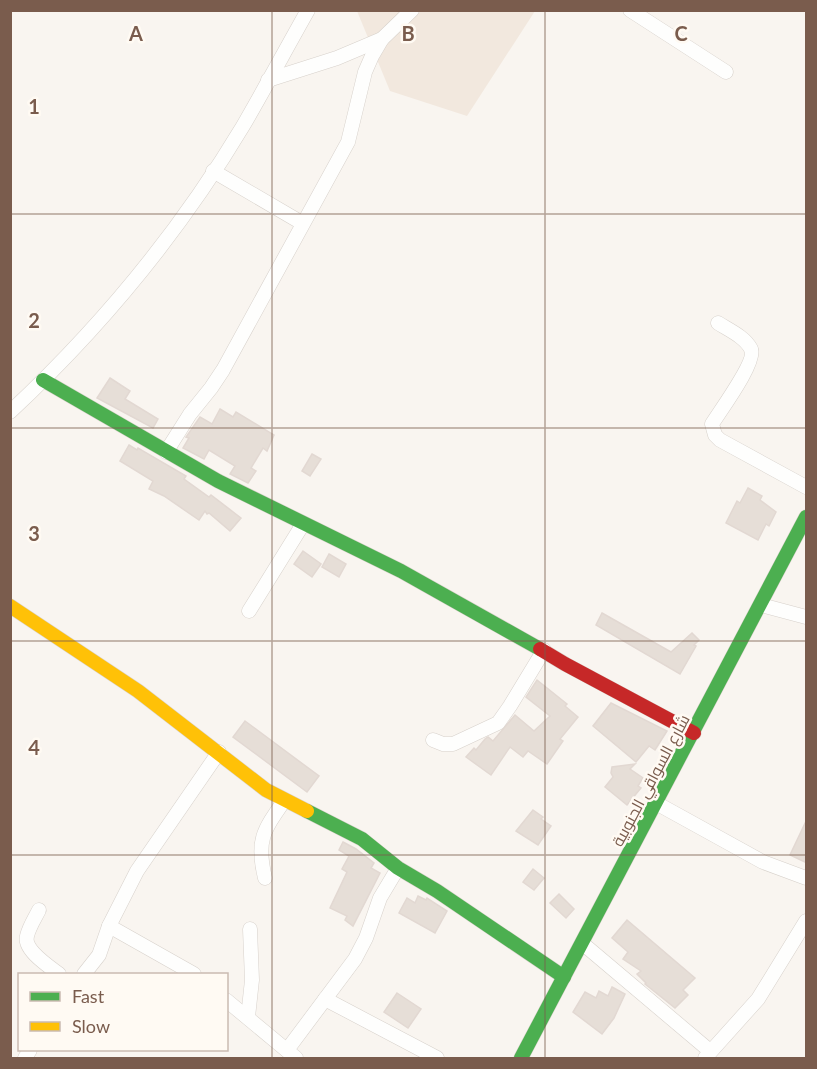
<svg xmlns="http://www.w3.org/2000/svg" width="817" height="1069" font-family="Lato,Cairo,sans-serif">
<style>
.residential{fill:#f2e8de}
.building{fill:#e6ded7;stroke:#e2d8d2;stroke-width:1.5}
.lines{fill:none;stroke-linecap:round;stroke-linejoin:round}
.street-casing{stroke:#d7d1cb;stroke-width:15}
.fast-casing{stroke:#d9d2cb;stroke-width:15}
.slow-casing{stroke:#d9d2cb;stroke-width:15}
.jam-casing{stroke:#d9d2cb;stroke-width:15}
.street{stroke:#fefefd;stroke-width:14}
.fast{stroke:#4caf50;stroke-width:14}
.slow{stroke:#ffc107;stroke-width:14}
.jam{stroke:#c62828;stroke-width:14}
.grid{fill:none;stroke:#7a5c4d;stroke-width:1.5;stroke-opacity:0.55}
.labels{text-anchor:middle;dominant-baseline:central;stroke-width:5;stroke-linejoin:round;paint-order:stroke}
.street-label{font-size:16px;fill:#7a5c4d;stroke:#fffaf3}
.grid-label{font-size:20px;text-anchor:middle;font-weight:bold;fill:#7a5c4d;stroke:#fffaf3;stroke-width:5;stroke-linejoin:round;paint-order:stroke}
</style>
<rect width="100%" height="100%" fill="#f9f5f0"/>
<polygon class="residential" points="357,11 535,11 467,116 390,91"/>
<g class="building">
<polygon points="110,378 130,391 125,399 158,419 153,428 97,398"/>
<polygon points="220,409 233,417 236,412 274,435 267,451 263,448 251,468 256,471 248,483 230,474 235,466 209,450 204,459 183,448 189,438 186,437 200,417 212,424"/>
<polygon points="129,445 137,450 138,448 186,476 184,479 209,497 211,495 241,518 230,531 209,513 207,514 205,511 199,520 164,496 149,489 153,481 120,461"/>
<polygon points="312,454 321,459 310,476 302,471"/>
<polygon points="748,488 762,496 760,500 776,512 769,526 766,524 758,540 726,523 737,501 740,503"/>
<polygon points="303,551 321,564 312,577 294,564"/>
<polygon points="329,554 346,564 339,577 322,567"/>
<polygon points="602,613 671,652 692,633 699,640 694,645 696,646 680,674 596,625"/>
<polygon points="537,680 567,704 565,706 578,717 560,739 563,741 547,764 528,751 523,757 510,747 491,775 466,757 474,748 476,750 485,739 488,737 493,741 515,715 534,731 550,716 526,697"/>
<polygon points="611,703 667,731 655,750 649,746 636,762 593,726"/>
<polygon points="245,721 319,776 307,792 233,737"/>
<polygon points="635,764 630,769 643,778 638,786 641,788 627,805 605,787 613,777 611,773 612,767"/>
<polygon points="533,810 543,817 541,819 551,826 538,845 516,831"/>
<polygon points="807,819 807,863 790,855"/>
<polygon points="343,842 356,849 374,863 371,868 380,873 353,926 345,920 347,916 330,908 347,872 342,869 349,856 339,850"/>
<polygon points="533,869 544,878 534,890 523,882"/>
<polygon points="559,894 574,909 566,918 550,903"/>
<polygon points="418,896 426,900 427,898 447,911 435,933 399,913 407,898 415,903"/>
<polygon points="627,920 695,978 683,990 688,995 675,1008 645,984 646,983 637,974 641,971 623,959 628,952 612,938"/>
<polygon points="612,987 625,994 614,1018 602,1034 573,1012 585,992 596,998 599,991 608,996"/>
<polygon points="397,993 421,1009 408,1028 384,1012"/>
</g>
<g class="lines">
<g class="street-casing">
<g id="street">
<polyline points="630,10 726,72"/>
<polyline points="268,80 337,58 382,39"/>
<polyline points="213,171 302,223"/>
<path d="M 718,323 C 729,330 745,337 751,349 C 757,361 720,411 712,424 L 715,435 L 720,440 L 806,487"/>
<path d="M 10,412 C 100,328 180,231 243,126 C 265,88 286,49 308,10"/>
<polyline points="166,452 190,414 211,388 223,370 348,142 365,72 372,56 382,39 412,10"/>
<polyline points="761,605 806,617"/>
<polyline points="249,611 303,524"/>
<polyline points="433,740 443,744 453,744 498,723 510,706 544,650"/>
<polyline points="656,803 763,862 806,878"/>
<path d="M 265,878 C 256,841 263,831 284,801"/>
<path d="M 39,910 C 35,918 29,927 27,936 C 23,950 50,967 59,974"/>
<polyline points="109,926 194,974"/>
<polyline points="582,943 710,1051"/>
<polyline points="84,974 99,955 109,926 137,871 219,752"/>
<polyline points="325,999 437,1058"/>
<polyline points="226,1000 296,1058"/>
<polyline points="248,1017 252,980 250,929"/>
<polyline points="287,1050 355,959 366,938 380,898 398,868"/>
<polyline points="25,1058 30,1050"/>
<polyline points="705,1058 758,999 806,921"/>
</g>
</g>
<g class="fast-casing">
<g id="fast">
<polyline points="43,380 218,481 401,571 540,649"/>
<polyline points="307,811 362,839 398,868 437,891 564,977"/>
<polyline points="521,1058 806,517"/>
</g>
</g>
<g class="slow-casing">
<polyline id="slow" points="10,606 138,691 266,790 307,811"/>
</g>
<g class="jam-casing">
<polyline id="jam" points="540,649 565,664 694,733"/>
</g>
<use href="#street" class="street"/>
<use href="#fast" class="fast"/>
<use href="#slow" class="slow"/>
<use href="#jam" class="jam"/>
</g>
<path class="grid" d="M 272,10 L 272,1058M 545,10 L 545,1058M 10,214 L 806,214M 10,428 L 806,428M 10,641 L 806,641M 10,855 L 806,855"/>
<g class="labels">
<g class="street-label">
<text transform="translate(650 780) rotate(-62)">شارع السواقي الجنوبية</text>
</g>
</g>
<g class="grid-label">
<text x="136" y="41">A</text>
<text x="408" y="41">B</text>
<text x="681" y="41">C</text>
<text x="34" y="114">1</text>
<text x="34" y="328">2</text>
<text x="34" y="541">3</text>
<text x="34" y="755">4</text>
</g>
<rect width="817" height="1069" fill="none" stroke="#7a5c4d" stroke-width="24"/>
<rect x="18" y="973" width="210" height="78" fill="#fffaf3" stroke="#cabbb1" stroke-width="1.5"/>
<rect x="30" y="992" width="30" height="9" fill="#4caf50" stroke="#cabbb1" stroke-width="1.5"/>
<text x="72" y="1003" font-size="18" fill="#7a5c4d">Fast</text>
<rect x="30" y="1022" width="30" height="9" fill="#ffc107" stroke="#cabbb1" stroke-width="1.5"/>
<text x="72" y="1033" font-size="18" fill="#7a5c4d">Slow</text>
</svg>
